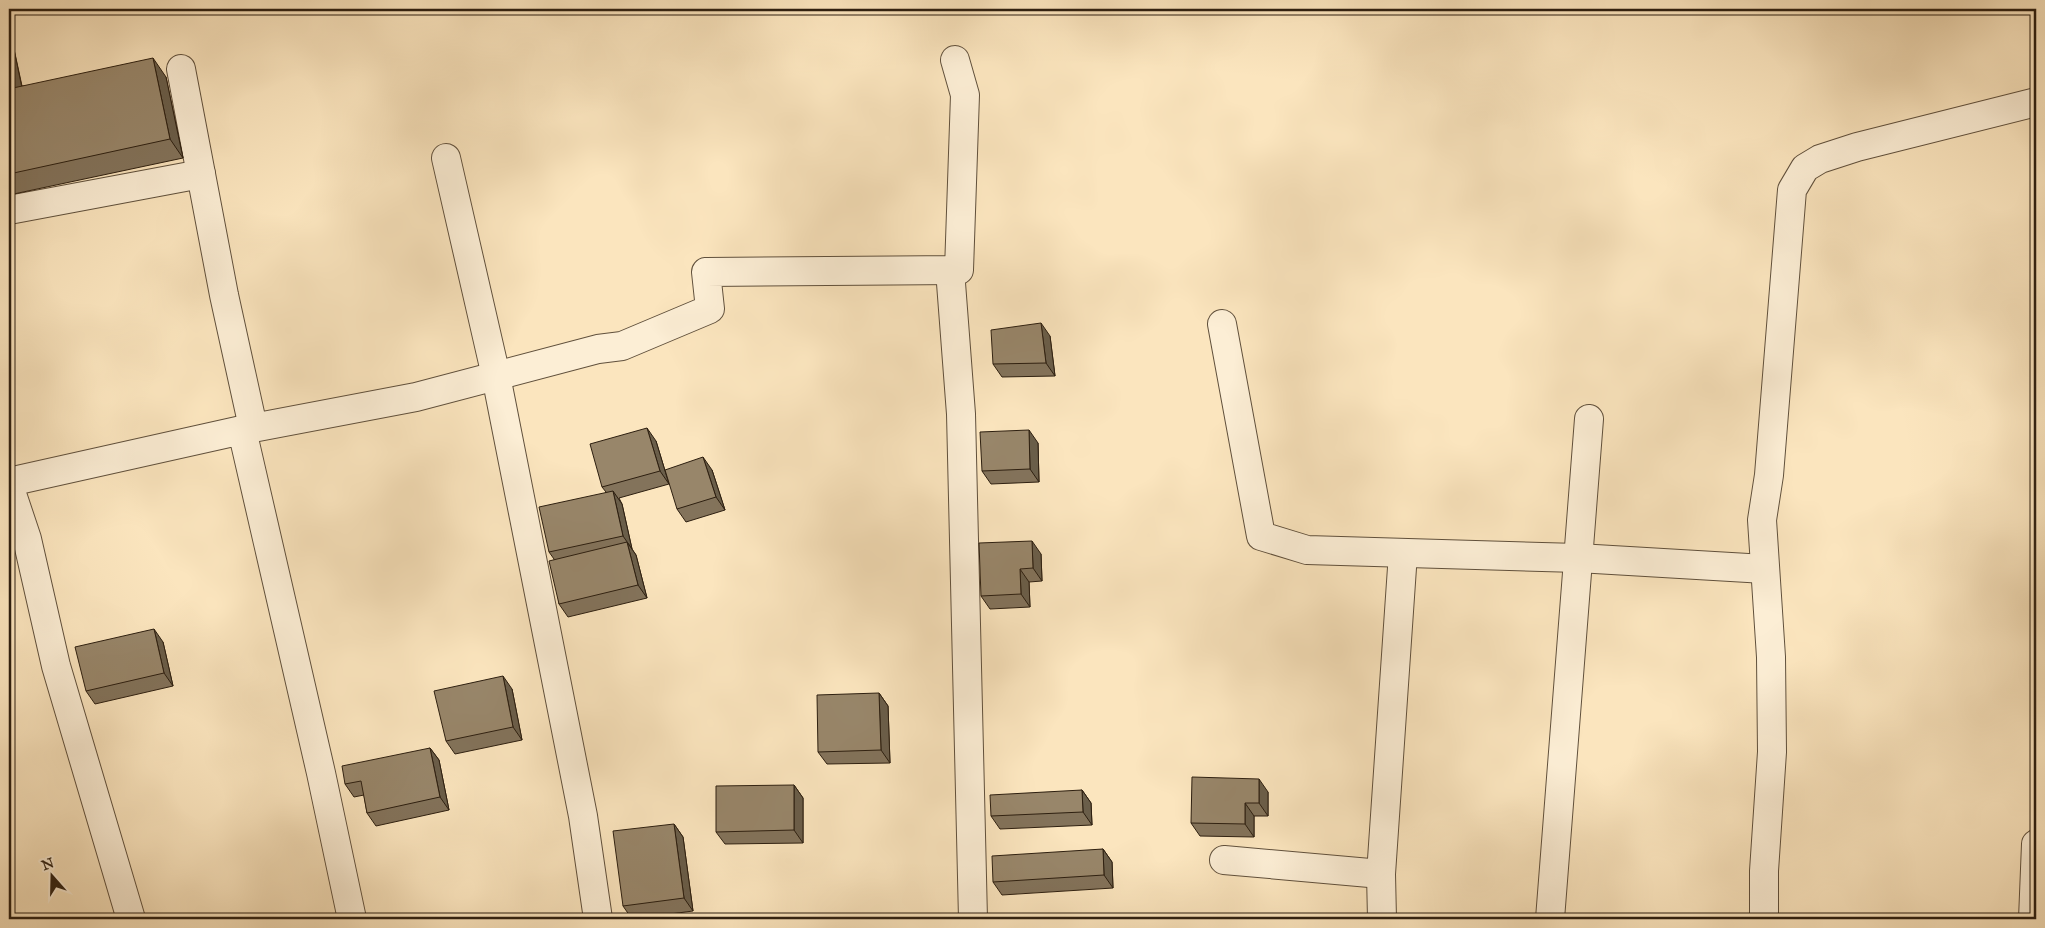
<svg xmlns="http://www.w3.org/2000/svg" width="2045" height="928" font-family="'IM FELL Great Primer',serif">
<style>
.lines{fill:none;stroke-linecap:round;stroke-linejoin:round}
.minor-casing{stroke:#60503c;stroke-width:30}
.minor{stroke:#fceed5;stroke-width:28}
.wall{fill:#83735b;stroke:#2d1f10}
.shaded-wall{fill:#6a5e4a;stroke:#2d1f10}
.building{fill:#98866a;stroke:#2d1f10}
</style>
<rect width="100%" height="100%" fill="#fbe5be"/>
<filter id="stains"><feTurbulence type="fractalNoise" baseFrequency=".004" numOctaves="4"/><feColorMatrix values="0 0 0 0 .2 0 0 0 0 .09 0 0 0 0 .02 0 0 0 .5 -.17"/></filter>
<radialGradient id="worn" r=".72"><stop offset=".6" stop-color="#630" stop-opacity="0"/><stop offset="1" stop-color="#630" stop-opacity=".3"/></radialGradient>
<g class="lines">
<g class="minor-casing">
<g id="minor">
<polyline points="181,69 224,295 253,427"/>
<polyline points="446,158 496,376 583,816 598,919"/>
<polyline points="9,210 201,174"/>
<polyline points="950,270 961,414 973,919"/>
<polyline points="1222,324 1261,536 1307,550 1578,558 1765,569"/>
<polyline points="242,430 416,397 598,349 622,346 710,309 706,272 959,270 965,95 955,60"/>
<polyline points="9,482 242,430 321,773 352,919"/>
<polyline points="9,485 27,539 56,666 131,919"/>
<polyline points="1224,860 1381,874"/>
<polyline points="1382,919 1381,874 1403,553"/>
<polyline points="1550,919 1589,419"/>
<polyline points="1764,919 1764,871 1772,752 1771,657 1762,520 1769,475 1792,190 1805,168 1820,159 1857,147 2036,102"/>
<polyline points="2033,919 2036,844"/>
</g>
</g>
<use href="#minor" class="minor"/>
</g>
<g class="wall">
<polygon points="9,26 22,86 166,77 183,158 9,195"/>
<polygon points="1050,336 1055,376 1002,377 993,364"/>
<polygon points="656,441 669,484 619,498 622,504 632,549 636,555 647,598 568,617 559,604 554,559 549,552 606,492 602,487"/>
<polygon points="1038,443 1039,482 991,484 982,471"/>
<polygon points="712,470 725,510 686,522 677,509"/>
<polygon points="1041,554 1042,581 1029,582 1030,607 990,609 981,596"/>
<polygon points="163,642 173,686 95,704 86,691"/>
<polygon points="512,689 522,740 455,754 446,741"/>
<polygon points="879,693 888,706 890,763 827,764 818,752"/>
<polygon points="430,748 439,760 449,810 376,826 367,813 364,795 354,797 345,784"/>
<polygon points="794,785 803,798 803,843 725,844 716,832"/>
<polygon points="1082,790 1091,803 1092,825 1000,829 991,816"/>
<polygon points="1268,792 1268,816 1254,816 1254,837 1200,836 1191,823"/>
<polygon points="674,824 683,837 693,911 632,919 623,906"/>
<polygon points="1103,849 1112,862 1113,888 1002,895 993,882"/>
</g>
<g class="shaded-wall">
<polygon points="9,26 26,107 13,88 9,68"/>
<polygon points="153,58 166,77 183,158 170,139"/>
<polygon points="1041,323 1050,336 1055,376 1046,363"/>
<polygon points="647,428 656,441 669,484 660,471"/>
<polygon points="1029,430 1038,443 1039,482 1030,469"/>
<polygon points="703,457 712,470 725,510 716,497"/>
<polygon points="613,491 622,504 632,549 623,536"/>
<polygon points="1032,541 1041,554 1042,581 1033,568"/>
<polygon points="627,542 636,555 647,598 638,585"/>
<polygon points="1020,569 1029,582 1030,607 1021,594"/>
<polygon points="154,629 163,642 173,686 164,673"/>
<polygon points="503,676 512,689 522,740 513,727"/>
<polygon points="879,693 888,706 890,763 881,750"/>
<polygon points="430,748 439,760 449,810 440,797"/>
<polygon points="1259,779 1268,792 1268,816 1259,803"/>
<polygon points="794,785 803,798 803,843 794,830"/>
<polygon points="1082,790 1091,803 1092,825 1083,812"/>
<polygon points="1245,803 1254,816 1254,837 1245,824"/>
<polygon points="674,824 683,837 693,911 684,898"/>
<polygon points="1103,849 1112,862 1113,888 1104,875"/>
</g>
<g class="building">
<polygon points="153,58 170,139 9,174 9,68 13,88"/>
<polygon points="1041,323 1046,363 993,364 991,330"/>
<polygon points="647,428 660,471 602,487 590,444"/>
<polygon points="1029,430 1030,469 982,471 980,432"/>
<polygon points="703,457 716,497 677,509 665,470"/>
<polygon points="613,491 623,536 549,552 539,507"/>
<polygon points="1032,541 1033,568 1020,569 1021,594 981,596 979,543"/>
<polygon points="627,542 638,585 559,604 549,561"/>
<polygon points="154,629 164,673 86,691 75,647"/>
<polygon points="503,676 513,727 446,741 434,691"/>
<polygon points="879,693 881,750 818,752 817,695"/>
<polygon points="430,748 440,797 367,813 361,781 345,784 342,766"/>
<polygon points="1192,777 1259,779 1259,803 1245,803 1245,824 1191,823"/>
<polygon points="794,785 794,830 716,832 716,786"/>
<polygon points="1082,790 1083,812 991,816 990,795"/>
<polygon points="674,824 684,898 623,906 613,831"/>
<polygon points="1103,849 1104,875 993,882 992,856"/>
</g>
<rect width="2045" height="928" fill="none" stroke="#fbe5be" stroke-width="30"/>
<rect x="10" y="10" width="2025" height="908" fill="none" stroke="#2d1f10" stroke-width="2.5"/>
<rect x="15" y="15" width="2015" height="898" fill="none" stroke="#2d1f10"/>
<g transform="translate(52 876) rotate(340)" stroke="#fceed5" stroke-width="4" paint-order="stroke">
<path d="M0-4L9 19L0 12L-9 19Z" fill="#2d1f10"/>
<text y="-8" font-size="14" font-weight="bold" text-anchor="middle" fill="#2d1f10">N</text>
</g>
<rect width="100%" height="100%" filter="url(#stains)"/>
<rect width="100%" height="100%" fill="url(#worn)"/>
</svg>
